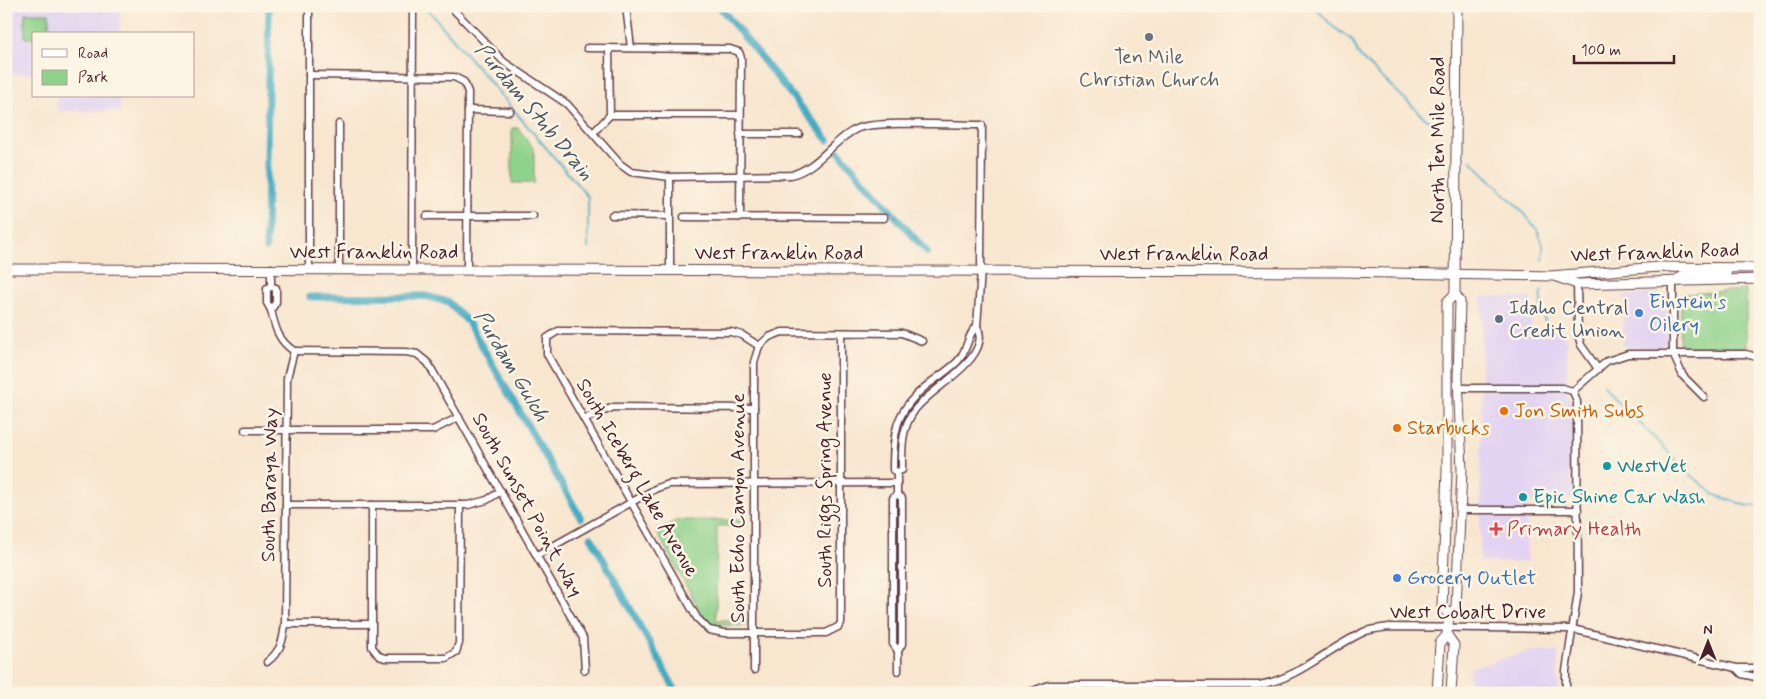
<svg xmlns="http://www.w3.org/2000/svg" width="1766" height="699" font-family="Mynerve,sans-serif">
<style>
.built{fill:#e3d3f2}
.green{fill:#8ed28a;stroke:#6c785a}
.lines{fill:none;stroke-linecap:round;stroke-linejoin:round}
.stream{stroke:#45acc4;stroke-width:2}
.canal{stroke:#45acc4;stroke-width:7}
.minor-casing{stroke:#643d44;stroke-width:9}
.major-casing{stroke:#643d44;stroke-width:11}
.minor{stroke:#fff;stroke-width:6}
.major{stroke:#fff;stroke-width:9}
.worship-dot{fill:#6b7280;stroke:#fcf5e5;stroke-width:2}
.shop-dot{fill:#3f7fe0;stroke:#fcf5e5;stroke-width:2}
.service-dot{fill:#5c6f8a;stroke:#fcf5e5;stroke-width:2}
.food-dot{fill:#e8710a;stroke:#fcf5e5;stroke-width:2}
.culture-dot{fill:#0f9aa8;stroke:#fcf5e5;stroke-width:2}
.health-dot{fill:#e0444e;stroke:#fcf5e5;stroke-width:2}
.labels{text-anchor:middle;dominant-baseline:central;stroke-width:5;stroke-linejoin:round;paint-order:stroke}
.worship-label{font-size:20px;fill:#5b616d;stroke:#fcf5e5}
.street-label{font-size:20px;fill:#4a1f2b;stroke:#fcf5e5}
.shop-label{font-size:20px;fill:#366cbe;stroke:#fcf5e5;text-anchor:start}
.service-label{font-size:20px;fill:#4e5e75;stroke:#fcf5e5;text-anchor:start}
.food-label{font-size:20px;fill:#c56008;stroke:#fcf5e5;text-anchor:start}
.culture-label{font-size:20px;fill:#0d838f;stroke:#fcf5e5;text-anchor:start}
.health-label{font-size:20px;fill:#be3a42;stroke:#fcf5e5;text-anchor:start}
.water-label{font-size:21px;font-style:italic;fill:#485768;stroke:#fcf5e5}
</style>
<rect width="100%" height="100%" fill="#fcf5e5"/>
<filter id="ink" filterUnits="userSpaceOnUse"><feTurbulence type="fractalNoise" baseFrequency=".02" numOctaves="2"/><feDisplacementMap in="SourceGraphic" scale="10" xChannelSelector="R" yChannelSelector="G"/><feConvolveMatrix kernelMatrix="1 2 1 2 8 2 1 2 1" color-interpolation-filters="sRGB"/></filter>
<filter id="wash" filterUnits="userSpaceOnUse"><feTurbulence type="fractalNoise" baseFrequency=".0096" numOctaves="4" result="noise"/><feDisplacementMap in="SourceGraphic" scale="20" xChannelSelector="R" yChannelSelector="G"/><feGaussianBlur stdDeviation="1.12" result="paint"/><feColorMatrix in="noise" values="0 0 0 0 0 0 0 0 0 0 0 0 0 0 0 0 0 1.4 0 .05"/><feComposite in="paint" operator="in"/></filter>
<g filter="url(#wash)">
<rect width="100%" height="100%" fill="#f8e6cf"/>
<g class="built">
<polygon points="6,6 120,6 120,34 34,34 34,74 6,74"/>
<rect x="57" y="96" width="63" height="15"/>
<polygon points="1661,294 1667,297 1667,342 1662,347 1623,347 1624,295"/>
<polygon points="1482,296 1531,298 1531,329 1542,332 1566,331 1568,395 1573,402 1573,499 1563,502 1527,503 1527,562 1480,562"/>
<polygon points="1530,651 1558,651 1558,693 1469,693 1470,668"/>
</g>
<g class="green">
<polygon points="25,13 49,13 49,34 34,34 34,38 25,38"/>
<polygon points="512,128 518,128 534,149 534,183 512,183"/>
<polygon points="1746,290 1746,348 1680,349 1681,294"/>
<polygon points="677,520 747,520 747,526 717,526 716,620 747,620 745,626 715,625 703,616 656,531"/>
</g>
<g class="lines">
<g class="stream">
<polyline points="425,6 588,197 588,249"/>
<polyline points="1314,6 1332,26 1352,40 1360,57 1439,131"/>
<polyline points="1470,160 1524,213 1538,231 1543,245 1543,260"/>
<polyline points="1542,291 1541,309 1546,324"/>
<polyline points="1603,386 1691,475 1715,495 1748,506 1760,506"/>
</g>
<g class="canal">
<polyline points="719,6 828,140"/>
<polyline points="839,152 927,252"/>
<polyline points="266,248 269,6"/>
<polyline points="310,297 426,296 448,302 468,322 581,518"/>
<polyline points="591,537 677,693"/>
</g>
</g>
</g>
<g filter="url(#ink)">
<g class="lines">
<g class="minor-casing">
<g id="minor">
<path d="M 450,6 L 504,62 L 567,104 L 620,164 L 631,172 L 670,177 L 791,175 C 818,168 832,141 856,129 C 873,120 957,125 982,125 L 981,271 L 977,326"/>
<polyline points="626,6 631,48"/>
<polyline points="587,48 730,49 739,52 741,58 740,217"/>
<polyline points="309,75 454,77 464,82 468,92 467,270"/>
<polyline points="468,110 510,111"/>
<polyline points="610,115 740,115"/>
<polyline points="339,124 339,269"/>
<polyline points="593,133 610,115 609,48"/>
<polyline points="740,134 799,134"/>
<polyline points="612,215 670,216"/>
<polyline points="427,216 533,216"/>
<polyline points="684,217 884,218"/>
<polyline points="309,269 309,6"/>
<polyline points="412,270 413,6"/>
<polyline points="670,270 670,177"/>
<polyline points="1673,282 1673,354 1683,376 1704,397"/>
<polyline points="1577,284 1578,334 1581,345 1598,369"/>
<polygon points="271,287 276,288 276,302 271,310 267,303 267,288"/>
<polyline points="271,287 271,268"/>
<polyline points="841,333 841,623 838,627 826,633 724,633 709,630 697,618 547,354 547,338 558,331 731,332 742,335 759,346 769,337 782,332 902,333 922,341"/>
<polyline points="294,351 406,352 417,354 428,363 583,638 585,670"/>
<polyline points="1459,388 1562,388 1573,391 1607,361 1628,354 1746,354 1760,358"/>
<polyline points="584,419 614,407 754,408"/>
<polyline points="245,430 433,430 459,417"/>
<path d="M 897,472 L 902,470 C 902,448 901,429 914,411 C 929,388 994,359 977,326 C 967,334 968,351 957,362 C 949,370 939,376 930,383 C 896,409 893,429 893,470 L 897,472 L 897,494 L 893,498 L 893,644 L 898,651 L 902,644 L 902,498 L 897,494"/>
<polyline points="286,505 468,505 487,500 501,491"/>
<polyline points="372,505 372,647 379,656 385,658 446,658 456,652 459,643 460,505"/>
<polyline points="1461,510 1578,510"/>
<polyline points="537,555 657,488 669,484 897,483"/>
<polyline points="285,624 371,624"/>
<path d="M 267,662 C 281,651 283,641 285,624 L 287,378 L 294,351 C 278,341 275,327 271,310"/>
<polyline points="1736,668 1742,674 1760,678"/>
<polyline points="754,670 754,362 759,346"/>
<polyline points="898,671 898,651"/>
<path d="M 1030,692 L 1049,685 L 1259,685 C 1300,678 1329,647 1366,631 C 1373,629 1382,628 1389,627 L 1572,629 L 1736,668 L 1760,668"/>
<polyline points="1566,693 1566,671 1578,592 1577,402 1573,391"/>
</g>
</g>
<g class="major-casing">
<g id="major">
<polyline points="6,269 1341,272 1551,276 1658,267 1760,268"/>
<polyline points="1554,276 1577,284 1760,279"/>
<polyline points="1674,281 1687,274 1727,272"/>
<polyline points="1449,615 1442,607 1447,470 1447,302 1455,294"/>
<polyline points="1447,635 1454,645 1451,693"/>
<polyline points="1437,693 1440,643 1447,635 1449,615 1456,608 1462,470 1458,378 1460,301 1455,294 1457,6"/>
</g>
</g>
<use href="#minor" class="minor"/>
<use href="#major" class="major"/>
</g>
</g>
<circle class="worship-dot" cx="1149" cy="37" r="5"/>
<g class="shop-dot">
<circle cx="1639" cy="313" r="5"/>
<circle cx="1397" cy="578" r="5"/>
</g>
<circle class="service-dot" cx="1499" cy="319" r="5"/>
<g class="food-dot">
<circle cx="1504" cy="411" r="5"/>
<circle cx="1397" cy="428" r="5"/>
</g>
<g class="culture-dot">
<circle cx="1607" cy="466" r="5"/>
<circle cx="1523" cy="497" r="5"/>
</g>
<path class="health-dot" d="M1493.5 521.5h5v5h5v5h-5v5h-5v-5h-5v-5h5z"/>
<g class="labels">
<g class="worship-label">
<text x="1149" y="57">Ten Mile<tspan x="1149" dy="23">Christian Church</tspan></text>
</g>
<g class="street-label">
<text transform="translate(1438 140) rotate(-90)">North Ten Mile Road</text>
<text x="374" y="252">West Franklin Road</text>
<text x="779" y="253">West Franklin Road</text>
<text transform="translate(1655 253) rotate(-2)">West Franklin Road</text>
<text x="1184" y="254">West Franklin Road</text>
<text transform="translate(637 478) rotate(60)">South Iceberg Lake Avenue</text>
<text transform="translate(825 480) rotate(-90)">South Riggs Spring Avenue</text>
<text transform="translate(270 485) rotate(-89)">South Baraya Way</text>
<text transform="translate(527 505) rotate(61)">South Sunset Point Way</text>
<text transform="translate(738 508) rotate(-90)">South Echo Canyon Avenue</text>
<text x="1468" y="612">West Cobalt Drive</text>
</g>
<g class="shop-label">
<text x="1649" y="302">Einstein's<tspan x="1649" dy="23">Oilery</tspan></text>
<text x="1407" y="578">Grocery Outlet</text>
</g>
<g class="service-label">
<text x="1509" y="308">Idaho Central<tspan x="1509" dy="23">Credit Union</tspan></text>
</g>
<g class="food-label">
<text x="1514" y="411">Jon Smith Subs</text>
<text x="1407" y="428">Starbucks</text>
</g>
<g class="culture-label">
<text x="1617" y="466">WestVet</text>
<text x="1533" y="497">Epic Shine Car Wash</text>
</g>
<g class="health-label">
<text x="1507" y="529">Primary Health</text>
</g>
<g class="water-label">
<text transform="translate(534 112) rotate(50)">Purdam Stub Drain</text>
<text transform="translate(511 366) rotate(59)">Purdam Gulch</text>
</g>
</g>
<rect width="1766" height="699" fill="none" stroke="#fcf5e5" stroke-width="25"/>
<rect x="32" y="32" width="162" height="65" fill="#fcf5e5" stroke="#b59f9b"/>
<rect x="42" y="49" width="25" height="8" fill="#ffffff" stroke="#b59f9b"/>
<text x="78" y="58" font-size="15" fill="#4a1f2b">Road</text>
<rect x="42" y="70" width="25" height="15" fill="#8ed28a" stroke="#b59f9b"/>
<text x="78" y="82" font-size="15" fill="#4a1f2b">Park</text>
<g transform="translate(1708 642)" stroke="#fcf5e5" stroke-width="4" paint-order="stroke">
<path d="M0-4L9 19L0 12L-9 19Z" fill="#4a1f2b"/>
<text y="-8" font-size="14" font-weight="bold" text-anchor="middle" fill="#4a1f2b">N</text>
</g>
<path d="M1574 55v8h100v-8" fill="none" stroke="#4a1f2b" stroke-width="2.5"/>
<text x="1581" y="55" font-size="15" fill="#4a1f2b" stroke="#fcf5e5" stroke-width="4" paint-order="stroke">100 m</text>
</svg>
